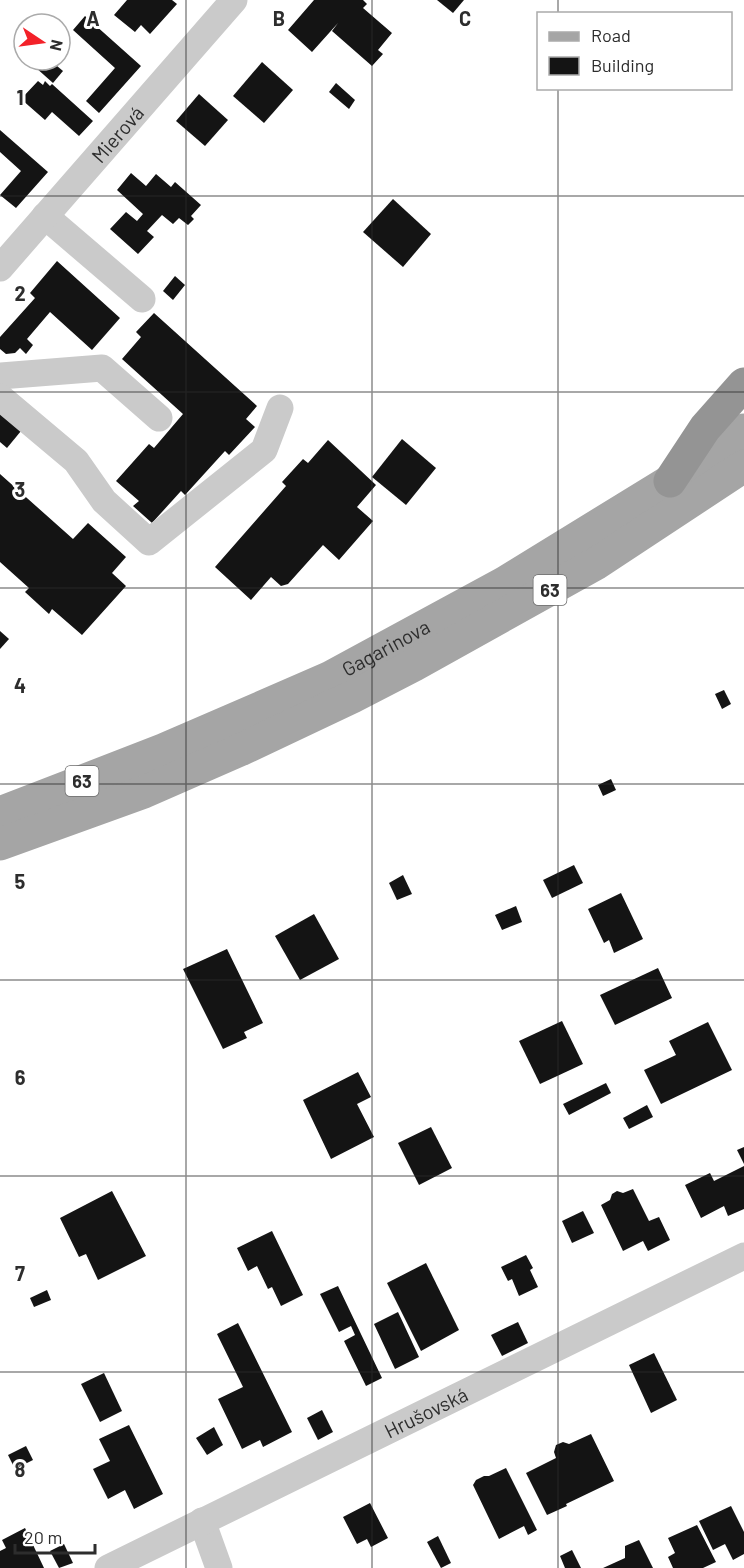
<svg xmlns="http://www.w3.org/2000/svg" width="744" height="1568" font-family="Barlow,sans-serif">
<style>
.building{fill:#141414}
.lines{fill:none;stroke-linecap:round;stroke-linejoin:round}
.minor{stroke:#cacaca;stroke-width:27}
.major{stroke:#a5a5a5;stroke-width:33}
.highway{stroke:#949494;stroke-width:33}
.grid{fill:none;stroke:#2d2d2d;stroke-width:1.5;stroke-opacity:0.55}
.labels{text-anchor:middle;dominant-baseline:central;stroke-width:6;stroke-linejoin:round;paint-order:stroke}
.shield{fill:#fff;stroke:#6c6c6c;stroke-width:1.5}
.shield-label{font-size:18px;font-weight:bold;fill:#2d2d2d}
.street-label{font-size:20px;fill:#2d2d2d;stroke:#fff}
.grid-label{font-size:20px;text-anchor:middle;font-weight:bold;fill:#2d2d2d;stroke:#fff;stroke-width:6;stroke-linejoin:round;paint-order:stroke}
</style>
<rect width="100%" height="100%" fill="#fff"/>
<g class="building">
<polygon points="127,0 172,0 177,4 150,34 141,25 135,32 114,15"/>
<polygon points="314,0 363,0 367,4 363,8 392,33 378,50 383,54 372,66 332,31 338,23 312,52 288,30"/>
<polygon points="437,0 464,0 453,13"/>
<polygon points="85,16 141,66 99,113 86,101 115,68 73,30"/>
<polygon points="41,60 50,60 63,71 53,83 35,67"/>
<polygon points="262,62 293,90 264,123 233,96"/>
<polygon points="38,81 43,85 45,81 50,86 52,84 93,121 79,136 52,112 45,120 21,99"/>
<polygon points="336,83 355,100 349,109 329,92"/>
<polygon points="199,94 228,120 205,146 176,121"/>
<polygon points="0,130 48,172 16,208 0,195 21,171 0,152"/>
<polygon points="131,173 146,186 156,174 171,187 175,182 201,205 191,216 194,219 188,225 179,218 173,224 162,215 147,231 154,237 138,254 110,229 126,212 137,221 143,214 117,190"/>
<polygon points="393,199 431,234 403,267 363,232"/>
<polygon points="57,261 120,318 92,350 50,312 27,339 33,345 26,354 20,348 15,353 6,354 0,349 0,337 35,298 30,293"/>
<polygon points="175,276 185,285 173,300 163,291"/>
<polygon points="154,313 257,406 246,419 255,427 229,455 225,451 185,495 181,491 152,523 133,506 139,501 116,481 149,444 154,448 183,414 122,359 141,337 136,332"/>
<polygon points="0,413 21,431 7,448 0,442"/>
<polygon points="402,439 436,468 406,505 372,477"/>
<polygon points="328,440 376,485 357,507 373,521 339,560 323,545 288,584 281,586 271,577 251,600 215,567 286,486 282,482 303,459 308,463"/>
<polygon points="0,474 73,539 88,523 126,557 112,573 126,586 82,635 52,609 49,614 25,592 29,588 0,562"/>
<polygon points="0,631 9,639 0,649"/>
<polygon points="724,690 731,704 722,709 715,694"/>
<polygon points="611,779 616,790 603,796 598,785"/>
<polygon points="574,865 583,883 552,898 543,880"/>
<polygon points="403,875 412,894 397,900 389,883"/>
<polygon points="621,893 643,939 614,953 609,940 604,943 588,909"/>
<polygon points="516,906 522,922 502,930 495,915"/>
<polygon points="314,914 339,959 300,980 275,936"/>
<polygon points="227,949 263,1023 244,1032 247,1038 223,1049 183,969"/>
<polygon points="658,968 672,998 615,1025 600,995"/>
<polygon points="562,1021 583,1064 540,1084 519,1041"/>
<polygon points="708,1022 732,1070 661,1104 644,1070 676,1055 669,1041"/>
<polygon points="358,1072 371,1097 357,1104 374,1137 331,1159 303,1100"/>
<polygon points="606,1083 611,1093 569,1115 563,1104"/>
<polygon points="647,1105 653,1117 629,1129 623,1118"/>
<polygon points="431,1127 452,1168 419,1185 398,1143"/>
<polygon points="744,1147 744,1164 737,1150"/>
<polygon points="744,1166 744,1209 728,1216 724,1206 701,1218 685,1185 710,1173 714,1181"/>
<polygon points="633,1189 649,1221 659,1217 670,1240 648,1251 643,1241 623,1251 601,1205 610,1200 612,1194 617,1191 623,1193"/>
<polygon points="112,1191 146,1256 98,1280 86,1254 79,1257 60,1218"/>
<polygon points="583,1211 594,1233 572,1243 562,1221"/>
<polygon points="272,1231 303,1295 281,1306 272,1287 268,1289 257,1266 248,1271 237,1248"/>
<polygon points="526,1255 533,1268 530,1270 538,1287 519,1296 512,1279 508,1281 501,1267"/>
<polygon points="426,1263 459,1330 421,1351 387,1283"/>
<polygon points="338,1286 382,1378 366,1386 344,1341 355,1335 351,1326 339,1332 320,1294"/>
<polygon points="47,1290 51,1300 34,1307 30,1298"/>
<polygon points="398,1312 419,1357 395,1369 374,1324"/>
<polygon points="518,1322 528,1343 502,1356 491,1335"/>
<polygon points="238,1323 292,1432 263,1447 260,1440 242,1449 218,1399 243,1387 217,1334"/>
<polygon points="654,1353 677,1400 651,1413 629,1365"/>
<polygon points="104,1373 122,1411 100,1422 81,1384"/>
<polygon points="322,1410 333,1432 318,1440 307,1418"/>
<polygon points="129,1425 163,1494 134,1509 125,1490 108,1499 93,1469 110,1461 99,1439"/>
<polygon points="214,1427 223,1445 207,1455 196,1438"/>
<polygon points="591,1434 614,1481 566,1504 567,1506 547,1515 526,1473 556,1458 554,1452 556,1445 563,1442 569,1444"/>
<polygon points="26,1446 33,1460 15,1469 8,1455"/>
<polygon points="506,1468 537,1530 528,1535 524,1526 499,1539 473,1485 476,1480 484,1476 489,1476"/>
<polygon points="370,1503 388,1538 371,1547 367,1539 357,1544 343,1517"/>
<polygon points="731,1506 744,1532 744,1554 733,1560 725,1544 713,1550 699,1521"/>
<polygon points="697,1525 716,1562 703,1568 673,1568 668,1557 675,1553 668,1538"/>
<polygon points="25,1528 44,1568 0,1568 0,1551 6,1548 2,1540"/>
<polygon points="438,1536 451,1563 441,1568 427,1542"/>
<polygon points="639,1540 653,1568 603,1568 625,1558 625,1546"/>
<polygon points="64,1544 73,1563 59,1568 50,1551"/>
<polygon points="572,1550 581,1568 565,1568 560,1556"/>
</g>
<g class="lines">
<g class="minor">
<polyline points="45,216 142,299"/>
<path id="s1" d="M 0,268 L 234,0"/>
<polyline points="0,376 102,368 159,418"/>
<polyline points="0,397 76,461 104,501 149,542 264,450 280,408"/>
<polyline points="202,1521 219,1568"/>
<path id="s2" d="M 108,1568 L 744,1256"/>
</g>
<g class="major">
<path id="s3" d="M 0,813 L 163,750 L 329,678 L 504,583 L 670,481 L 744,430"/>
<polyline points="0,844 144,792 240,750 352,697 414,665 597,563 744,466"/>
</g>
<polyline class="highway" points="670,481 705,428 744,384"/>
</g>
<path class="grid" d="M 186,0 L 186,1568M 372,0 L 372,1568M 558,0 L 558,14M 558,88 L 558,1568M 0,196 L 744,196M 0,392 L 744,392M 0,588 L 744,588M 0,784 L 744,784M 0,980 L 744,980M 0,1176 L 744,1176M 0,1372 L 744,1372"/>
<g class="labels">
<g class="shield">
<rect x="533.5" y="575" width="33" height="30" rx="4.5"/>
<rect x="65.5" y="766" width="33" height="30" rx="4.5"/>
</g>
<g class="shield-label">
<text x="550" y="590">63</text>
<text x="82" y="781">63</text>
</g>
<g class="street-label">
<text stroke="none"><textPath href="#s1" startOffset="178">Mierová</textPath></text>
<text stroke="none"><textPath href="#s3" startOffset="420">Gagarinova</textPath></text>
<text stroke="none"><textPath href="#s2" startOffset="354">Hrušovská</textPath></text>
</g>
</g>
<g class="grid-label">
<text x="93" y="26">A</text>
<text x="279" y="26">B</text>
<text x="465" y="26">C</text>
<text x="20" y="105">1</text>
<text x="20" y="301">2</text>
<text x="20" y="497">3</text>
<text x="20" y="693">4</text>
<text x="20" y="889">5</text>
<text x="20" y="1085">6</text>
<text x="20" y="1281">7</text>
<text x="20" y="1477">8</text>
</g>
<rect x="537" y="12" width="195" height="78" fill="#ffffff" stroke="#ababab" stroke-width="1.5"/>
<rect x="549" y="32" width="30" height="9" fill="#a5a5a5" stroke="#ababab" stroke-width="1.5"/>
<text x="591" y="42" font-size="18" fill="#2d2d2d">Road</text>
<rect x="549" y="57" width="30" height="18" fill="#141414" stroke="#ababab" stroke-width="1.5"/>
<text x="591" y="72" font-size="18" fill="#2d2d2d">Building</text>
<g transform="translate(42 42) rotate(103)"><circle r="28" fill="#ffffff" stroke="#ababab" stroke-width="1.5"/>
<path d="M0-4.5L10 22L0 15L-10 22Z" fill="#f32129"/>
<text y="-9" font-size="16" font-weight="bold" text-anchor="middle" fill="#2d2d2d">N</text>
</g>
<path d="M15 1544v9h80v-9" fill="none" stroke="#2d2d2d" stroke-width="3"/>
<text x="24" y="1544" font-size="18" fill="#2d2d2d" stroke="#ffffff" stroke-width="4.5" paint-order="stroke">20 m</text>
</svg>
